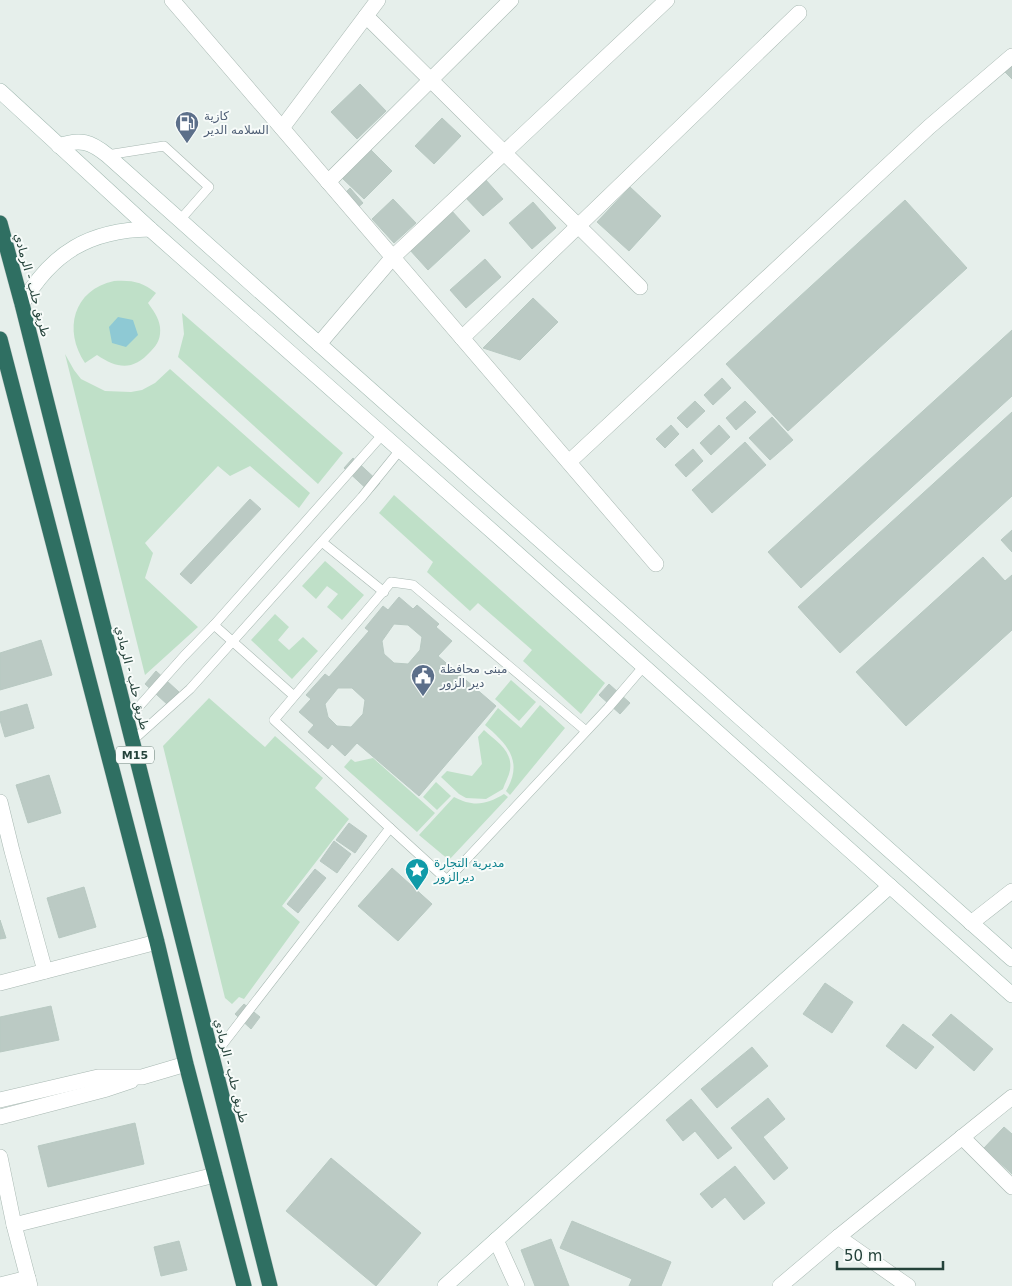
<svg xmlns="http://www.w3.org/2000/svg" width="1012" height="1286" font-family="'DejaVu Sans','Noto Naskh Arabic',sans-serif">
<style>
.green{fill:#bfe0c8}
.water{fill:#8ec9d4}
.building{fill:#bbcac4;stroke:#b8c9c2;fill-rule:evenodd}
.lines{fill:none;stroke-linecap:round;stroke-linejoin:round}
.lane-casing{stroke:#a8b8b2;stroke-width:10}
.street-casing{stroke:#a8b8b2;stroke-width:16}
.secondary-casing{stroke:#a4bbb3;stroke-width:16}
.highway-casing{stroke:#c2cac8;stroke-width:16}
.lane{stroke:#fff;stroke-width:9}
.street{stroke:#fff;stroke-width:15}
.secondary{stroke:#fff;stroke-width:15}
.highway{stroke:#2f6f62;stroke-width:15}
.labels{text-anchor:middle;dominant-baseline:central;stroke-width:4;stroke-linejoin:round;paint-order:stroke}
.shield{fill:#f7fbf9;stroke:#637a73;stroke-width:1}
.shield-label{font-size:11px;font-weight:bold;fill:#24423a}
.service-label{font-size:12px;fill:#4e5e75;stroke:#f7fbf9;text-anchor:start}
.street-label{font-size:12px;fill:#24423a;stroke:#f7fbf9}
.culture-label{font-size:12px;fill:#0d838f;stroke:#f7fbf9;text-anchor:start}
</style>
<rect width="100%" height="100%" fill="#e6efeb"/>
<g class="green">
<path d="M 114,281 C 133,280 142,282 156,293 L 148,303 C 153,310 159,318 160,327 C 161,337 158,344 151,351 C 133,371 118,369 97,355 L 85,363 C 63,330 73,290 114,281 Z"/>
<polygon points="182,313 343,453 318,484 178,357 184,334"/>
<polygon points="65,354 74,370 81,379 105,391 131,392 142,390 155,383 170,369 310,493 299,508 250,466 230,476 218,466 145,543 153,553 145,578 198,627 145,675"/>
<polygon points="394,495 605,683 581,714 523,661 532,650 478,603 470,611 427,572 433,562 379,513"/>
<polygon points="325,561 364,595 342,620 327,607 338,594 327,586 316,599 302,586"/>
<polygon points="275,614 289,627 278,640 289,650 303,637 318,651 292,679 251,640"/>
<polygon points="511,680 536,702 519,721 495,699"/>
<polygon points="209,698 265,747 275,736 323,778 315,788 349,819 282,906 300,922 244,999 239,997 232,1004 225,998 163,746"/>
<path d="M 540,705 L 565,728 L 510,795 L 506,791 C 524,761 507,744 485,725 L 498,708 L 521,728 Z"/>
<path d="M 484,730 C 497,742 513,751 510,770 C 509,776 505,783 503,789 L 486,799 L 466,798 L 459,794 L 441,777 L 447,771 L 472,776 L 482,764 L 478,737 Z"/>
<polygon points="373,758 435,813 417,832 344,767 351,759 355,762"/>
<polygon points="436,782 451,796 437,810 423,797"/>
<path d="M 504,794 L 508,797 L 449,860 L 419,835 L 454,797 C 473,807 486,805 504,794 Z"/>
</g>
<polygon class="water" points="118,317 133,320 138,335 126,347 112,343 109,327"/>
<g class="building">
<polygon points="1012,65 1012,79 1005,72"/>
<polygon points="360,84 386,111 357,139 331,112"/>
<polygon points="442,118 461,136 434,164 415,146"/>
<polygon points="369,148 392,171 364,199 341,177"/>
<polygon points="485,179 503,199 483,216 465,197"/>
<polygon points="630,187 661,216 629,251 597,222"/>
<polygon points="350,188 363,203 356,209 344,194"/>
<polygon points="393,199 416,223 394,243 372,219"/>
<polygon points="905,200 967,268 788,431 726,364"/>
<polygon points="533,202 556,228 532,249 509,223"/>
<polygon points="451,210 470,231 428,270 409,249"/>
<polygon points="485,259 501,277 466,308 450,290"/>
<polygon points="533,298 558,322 520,360 483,348"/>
<polygon points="1012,330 1012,396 801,588 768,552"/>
<polygon points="722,378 731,388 713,405 704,395"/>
<polygon points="695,401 705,411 687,428 677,418"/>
<polygon points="745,401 756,412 736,430 726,418"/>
<polygon points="1012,412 1012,496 840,653 798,607"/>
<polygon points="772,417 793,440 770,460 749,438"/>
<polygon points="671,425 679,434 665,448 656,439"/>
<polygon points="719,425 730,437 711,455 700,443"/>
<polygon points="745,442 766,465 712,513 692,490"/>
<polygon points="693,449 703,461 686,477 675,465"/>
<polygon points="353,458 380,483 371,493 344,468"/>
<polygon points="250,499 261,509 191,584 180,574"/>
<polygon points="1012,530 1012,552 1001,540"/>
<polygon points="983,557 1005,581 1012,575 1012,630 906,726 856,672"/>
<path d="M 399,597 L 413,609 L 417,605 L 439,624 L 436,627 L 452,641 L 438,656 L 496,706 L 419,796 L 357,743 L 345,756 L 332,744 L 328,749 L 308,732 L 314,725 L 299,712 L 311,699 L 306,695 L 325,674 L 329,677 L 369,631 L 365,628 L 383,606 L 388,610 ZM 394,624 L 408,625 L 422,637 L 420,650 L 408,664 L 394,663 L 384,654 L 382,641 ZM 338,688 L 352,688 L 365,700 L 363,714 L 351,727 L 337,726 L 328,717 L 325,704 Z"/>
<polygon points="41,640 52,675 0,690 0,653"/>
<polygon points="156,671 179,692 168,705 145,684"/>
<polygon points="609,684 630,703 620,714 599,695"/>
<polygon points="27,704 34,728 5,737 0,720 0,712"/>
<polygon points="49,775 61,813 28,823 16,785"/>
<polygon points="349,823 367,836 355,853 336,840"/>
<polygon points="334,841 351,854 337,873 320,861"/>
<polygon points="392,868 432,904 398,941 358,906"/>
<polygon points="315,869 326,878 298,913 287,904"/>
<polygon points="84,887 96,927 59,938 47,898"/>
<polygon points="0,920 6,938 0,939"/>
<polygon points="825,983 853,1002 832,1033 803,1014"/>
<polygon points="244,1004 260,1017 251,1029 235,1014"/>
<polygon points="51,1006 59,1040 0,1052 0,1017"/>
<polygon points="951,1014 993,1049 974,1071 932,1035"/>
<polygon points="903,1024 934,1047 916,1069 886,1046"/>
<polygon points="752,1047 768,1066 717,1108 701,1089"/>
<polygon points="768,1098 785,1119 763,1137 788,1168 774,1180 731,1128"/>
<polygon points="691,1099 732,1148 718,1159 695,1131 683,1141 666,1120"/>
<polygon points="135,1123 144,1164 48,1187 38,1146"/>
<polygon points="1004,1127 1012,1134 1012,1174 984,1148"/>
<polygon points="331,1158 421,1233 376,1286 286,1211"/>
<polygon points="735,1166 765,1203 744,1220 725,1197 712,1208 700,1194"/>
<polygon points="572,1221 671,1262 661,1286 629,1286 632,1279 560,1248"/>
<polygon points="551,1239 569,1286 535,1286 521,1250"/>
<polygon points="179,1241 187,1270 161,1276 154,1247"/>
</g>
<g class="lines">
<g class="lane-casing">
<g id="lane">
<polyline points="107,155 164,146 209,187 180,220"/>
<polyline points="322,542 384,592"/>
<polyline points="214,625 383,434"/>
<polyline points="127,720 184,656 214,625 294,696"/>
<polyline points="586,731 413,585 391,582 274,720 390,828 447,880 608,708 644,666"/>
<polyline points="132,741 190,689 362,497 400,450"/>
<polyline points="212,1058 390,828"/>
</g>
</g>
<g class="street-casing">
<g id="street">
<polyline points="172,0 656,564"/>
<polyline points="366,16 640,287"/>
<polyline points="282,128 378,0"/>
<polyline points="328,182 511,0"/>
<polyline points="462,338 799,13"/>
<polyline points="319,344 393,257 667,0"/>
<polyline points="569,462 929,127 1012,56"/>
<polyline points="0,802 12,851 45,971"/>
<polyline points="971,923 1012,891"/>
<polyline points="0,983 157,942"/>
<polyline points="0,1100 98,1077 142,1077 186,1064"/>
<polyline points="0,1117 107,1089 131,1081"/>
<polyline points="962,1137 1012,1187"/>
<polyline points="0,1157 14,1225 30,1286"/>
<polyline points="14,1225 215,1175"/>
<polyline points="838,1237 908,1286"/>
<polyline points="496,1240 517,1286"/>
<polyline points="0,1285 28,1278"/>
<polyline points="780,1286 838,1237 1012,1097"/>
</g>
</g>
<g class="secondary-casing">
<g id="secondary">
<polyline points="0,91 150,229 510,547 1012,995"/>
<path d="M 59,146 C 80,138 91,142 107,155 L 319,344 L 1012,959"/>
<path d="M 22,304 C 52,252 90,230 150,229"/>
<polyline points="445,1286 890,886"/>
</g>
</g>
<g class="highway-casing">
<g id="highway">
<polyline points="0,223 22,304 270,1286"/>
<polyline points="0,339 157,942 186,1064 244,1286"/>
</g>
</g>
<use href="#lane" class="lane"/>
<use href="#street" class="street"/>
<use href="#secondary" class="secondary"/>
<use href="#highway" class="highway"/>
</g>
<defs>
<g id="fuel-pin" transform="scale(1.25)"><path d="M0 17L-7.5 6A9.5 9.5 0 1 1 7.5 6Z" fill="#5c6f8a" stroke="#f7fbf9"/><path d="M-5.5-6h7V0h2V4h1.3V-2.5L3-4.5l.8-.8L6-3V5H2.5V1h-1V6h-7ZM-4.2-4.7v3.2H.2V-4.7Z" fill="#fff"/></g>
<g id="civic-pin" transform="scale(1.25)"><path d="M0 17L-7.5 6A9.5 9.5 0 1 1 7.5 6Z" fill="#5c6f8a" stroke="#f7fbf9"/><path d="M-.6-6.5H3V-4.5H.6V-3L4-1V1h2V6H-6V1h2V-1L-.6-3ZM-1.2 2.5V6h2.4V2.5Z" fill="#fff"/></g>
<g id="sight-pin" transform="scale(1.25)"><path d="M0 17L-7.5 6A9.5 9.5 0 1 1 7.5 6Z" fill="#0f9aa8" stroke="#f7fbf9"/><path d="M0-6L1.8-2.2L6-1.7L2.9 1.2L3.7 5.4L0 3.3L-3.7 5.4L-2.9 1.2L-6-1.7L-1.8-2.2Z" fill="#fff"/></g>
</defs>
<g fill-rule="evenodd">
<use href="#fuel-pin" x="187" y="123"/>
<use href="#civic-pin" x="423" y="676"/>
<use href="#sight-pin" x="417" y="870"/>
</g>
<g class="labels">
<rect class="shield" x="116" y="746.5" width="38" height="17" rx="4"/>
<g class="shield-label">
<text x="135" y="755">M15</text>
</g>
<g class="service-label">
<text x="204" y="116">كازية<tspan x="204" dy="14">السلامه الدير</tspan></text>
<text x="440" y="669">مبنى محافظة<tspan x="440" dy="14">دير الزور</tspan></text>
</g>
<g class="street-label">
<text transform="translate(32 285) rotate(75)">طريق حلب - الرمادي</text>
<text transform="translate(132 678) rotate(76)">طريق حلب - الرمادي</text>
<text transform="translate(231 1071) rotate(76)">طريق حلب - الرمادي</text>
</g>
<g class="culture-label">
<text x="434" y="863">مديرية التجارة<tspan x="434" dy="14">ديرالزور</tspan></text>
</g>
</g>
<path d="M837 1261v8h106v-8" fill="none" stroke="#24423a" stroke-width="2.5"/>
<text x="844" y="1261" font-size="15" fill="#24423a" stroke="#f7fbf9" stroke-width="4" paint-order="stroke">50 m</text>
</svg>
